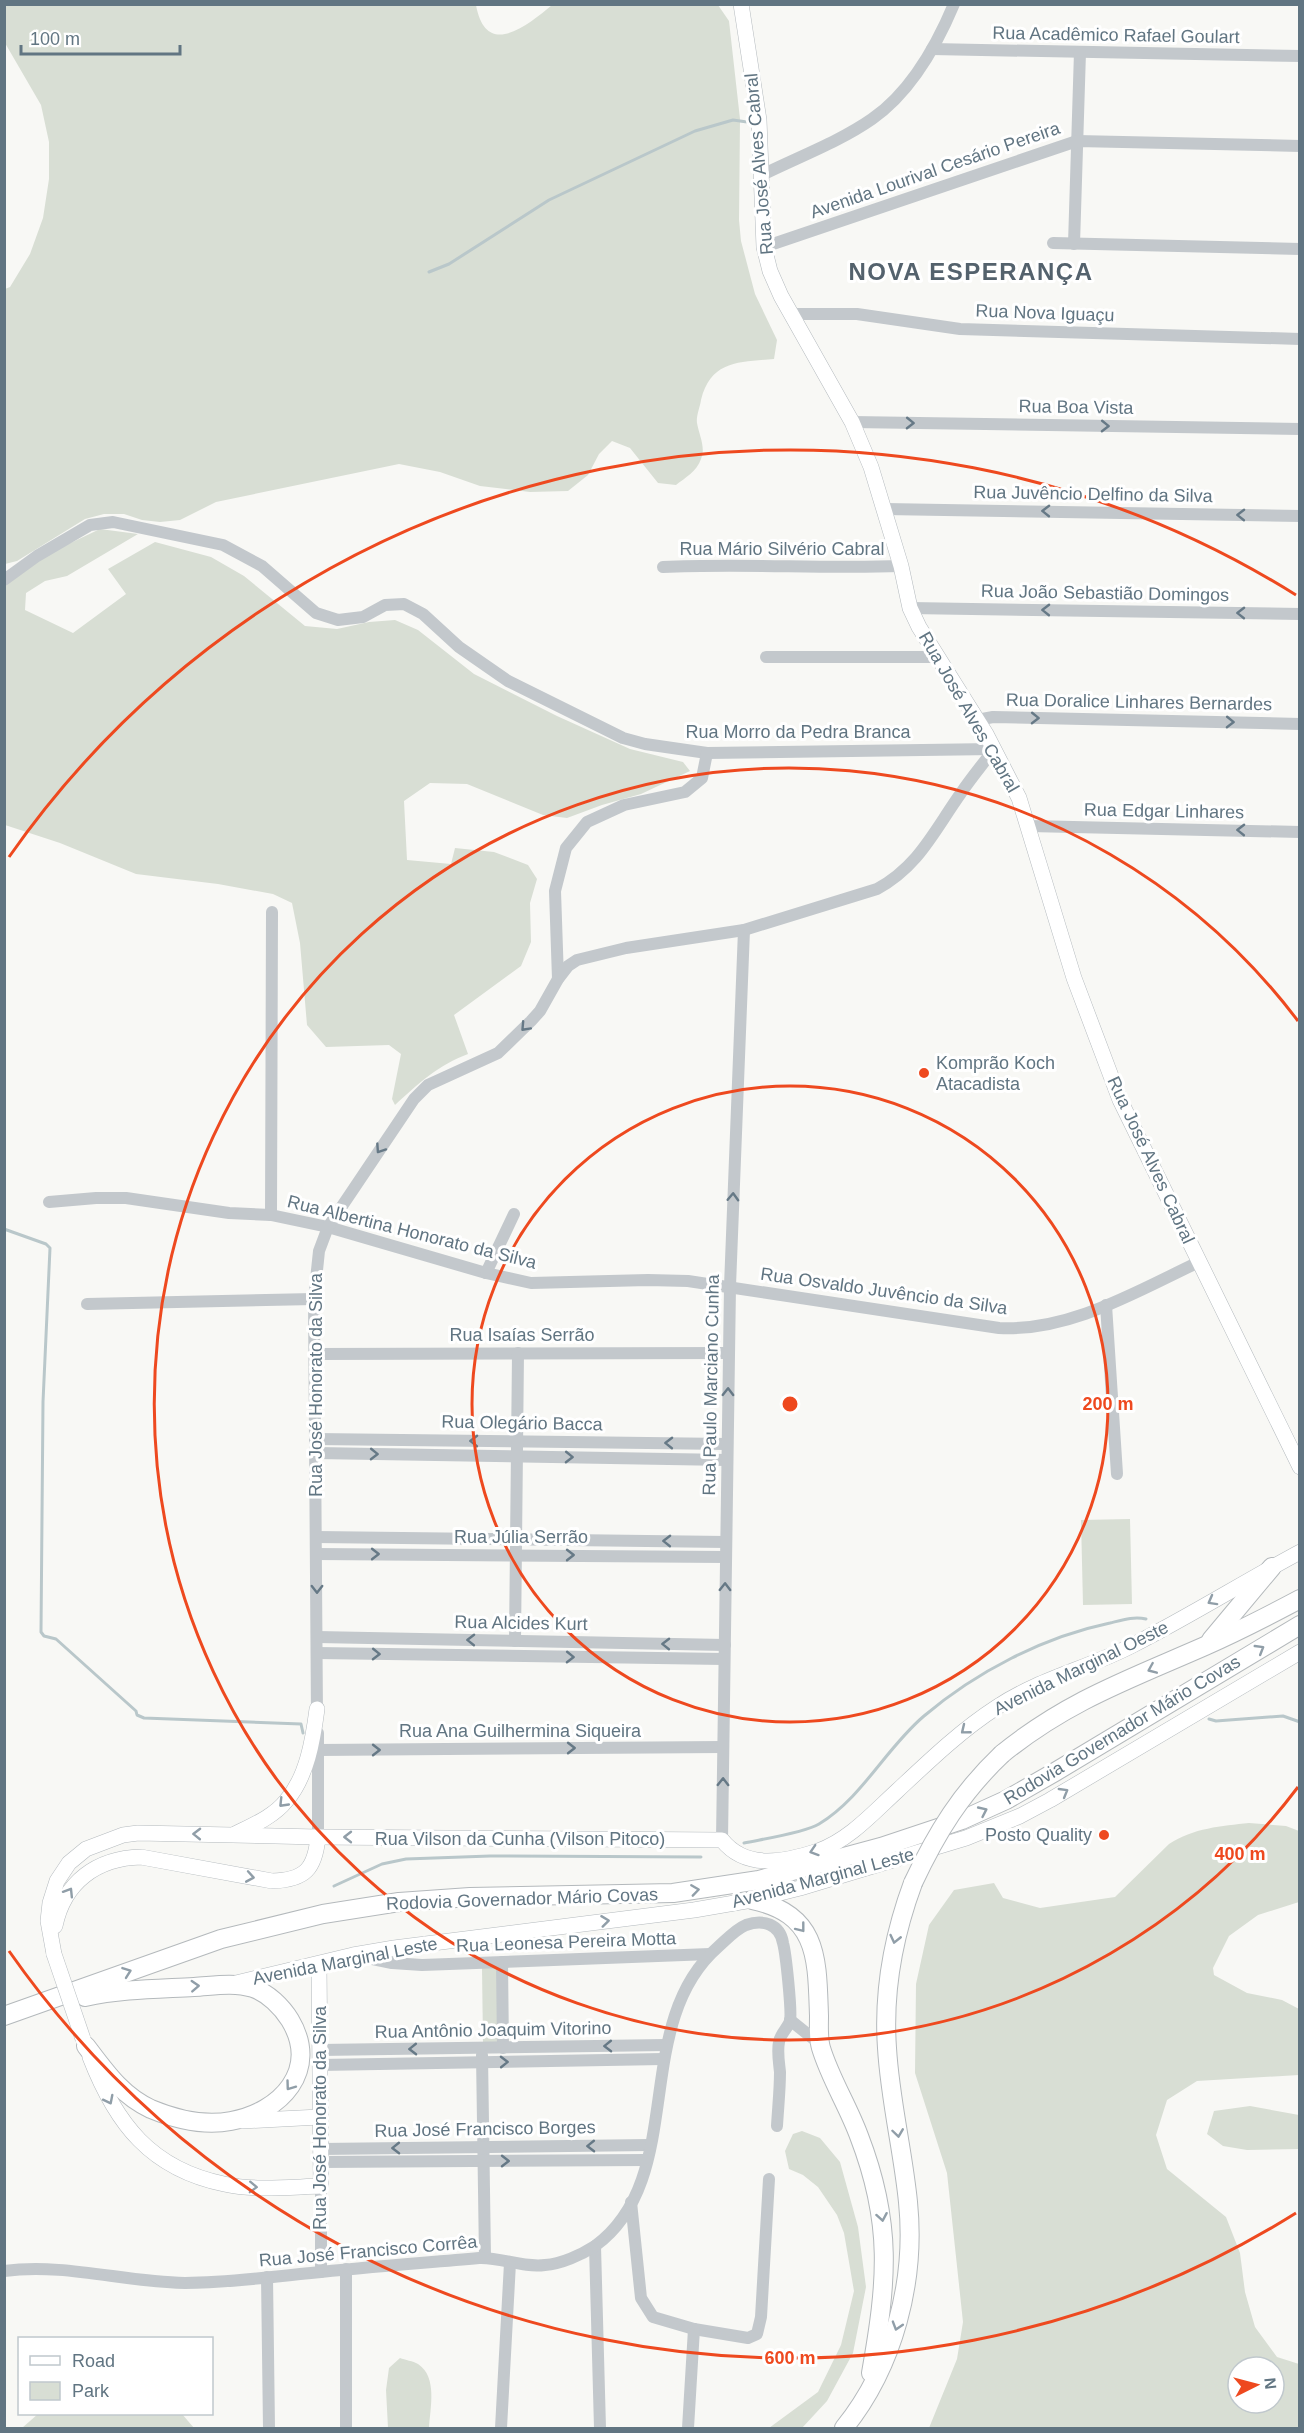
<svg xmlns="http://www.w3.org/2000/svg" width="1304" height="2433" font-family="Helvetica,sans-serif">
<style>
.green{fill:#d8ded4;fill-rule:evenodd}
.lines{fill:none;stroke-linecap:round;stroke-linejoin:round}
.stream{stroke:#b9c7ca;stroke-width:3}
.major-casing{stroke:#b4babe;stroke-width:16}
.highway-casing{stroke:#b4b9bc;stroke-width:20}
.minor{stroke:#c3c8cc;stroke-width:12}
.major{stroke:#fff;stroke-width:15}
.highway{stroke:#fff;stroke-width:18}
.major-bridge-casing{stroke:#b4babe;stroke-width:16;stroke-linecap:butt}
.highway-bridge-casing{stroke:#b4b9bc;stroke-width:20;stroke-linecap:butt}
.major-bridge{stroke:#fff;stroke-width:15}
.highway-bridge{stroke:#fff;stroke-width:18}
.oneway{stroke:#667986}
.oneway2{stroke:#909ea8}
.ring{fill:none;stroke:#ee491f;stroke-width:3}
.poi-dot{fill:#ee491f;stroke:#fff;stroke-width:2}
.labels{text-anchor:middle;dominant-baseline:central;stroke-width:6;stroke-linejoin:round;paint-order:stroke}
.street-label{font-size:18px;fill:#617582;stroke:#fff}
.poi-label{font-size:18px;fill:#617582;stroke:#fff;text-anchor:start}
.district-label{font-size:24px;font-weight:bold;letter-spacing:1.5px;fill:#54626d;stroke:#fff}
.centre{fill:#ee491f;stroke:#fff;stroke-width:3}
.ring-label{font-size:18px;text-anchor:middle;font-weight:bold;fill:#ee491f;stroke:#fff;stroke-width:6;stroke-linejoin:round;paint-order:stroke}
</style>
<rect width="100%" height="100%" fill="#f8f8f5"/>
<g class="green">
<path d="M 5,4 L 476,5 C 486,60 528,25 552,5 L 718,5 L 729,21 L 740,119 L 739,220 L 741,241 L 755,294 L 777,340 L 774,359 C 740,362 711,360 701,400 C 700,407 696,416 697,423 C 699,435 706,447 701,459 C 697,471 685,478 676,485 L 658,483 L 630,448 L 612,441 L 599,454 L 588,475 L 568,491 L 530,492 L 480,486 L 440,472 L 399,464 L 216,502 L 180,520 L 160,522 L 142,520 L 124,514 L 104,514 L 85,519 L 17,561 L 5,564 L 5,289 L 10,287 L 30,254 L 43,218 L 49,179 L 49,142 L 41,105 L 5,43 Z"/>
<path d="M 100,529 L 138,534 L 67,576 L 45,581 L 26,593 L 25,610 L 73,633 L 126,594 L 108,569 L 155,542 L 211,557 L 244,576 L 305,626 L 337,629 L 369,622 L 395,620 L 418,630 L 474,674 L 557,716 L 630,749 L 683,762 L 690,771 L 641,794 L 602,805 L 567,818 L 543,815 L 467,784 L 430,783 L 404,801 L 407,860 L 451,864 L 455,848 L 494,852 L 528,865 L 537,879 L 530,903 L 531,942 L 521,966 L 454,1015 L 468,1054 C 438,1065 418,1084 395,1105 L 392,1099 L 401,1054 L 389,1045 L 326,1047 L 307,1025 L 300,943 L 292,903 L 273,894 L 218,884 L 136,874 L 60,843 L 5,825 L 5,585 L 41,557 Z"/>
<polygon points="1130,1519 1132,1604 1083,1605 1081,1520"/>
<path d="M 1249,1823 L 1286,1826 L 1299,1831 L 1299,1902 L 1258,1915 L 1229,1936 L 1213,1968 L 1214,1975 L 1247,1993 L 1282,2000 L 1299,2009 L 1299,2075 L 1197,2081 L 1167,2100 L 1156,2135 L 1167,2169 L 1226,2217 L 1240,2253 L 1245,2292 L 1255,2327 L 1277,2357 L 1299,2364 L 1299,2428 L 929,2428 L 957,2359 L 963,2322 L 947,2173 L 915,2073 L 916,1984 L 929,1925 L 954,1890 L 994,1883 L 1003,1898 L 1040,1908 L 1115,1897 L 1169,1844 C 1193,1828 1222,1826 1249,1823 ZM 1238,2367 L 1274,2367 L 1274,2403 L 1238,2403 Z"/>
<polygon points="482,1968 497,1968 498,2043 483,2043"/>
<polygon points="1250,2106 1299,2115 1299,2149 1247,2150 1223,2146 1207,2134 1214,2111"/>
<polygon points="802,2131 820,2138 840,2162 858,2227 866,2287 853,2353 827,2401 802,2428 769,2428 818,2392 841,2345 854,2291 844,2233 837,2215 818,2187 803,2175 789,2169 785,2151 793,2134"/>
<path d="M 400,2358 C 405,2360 413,2361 418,2364 C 438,2377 430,2409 429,2428 L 388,2428 L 386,2390 L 389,2368 Z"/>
<polygon points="38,2414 182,2414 194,2428 22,2428"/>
</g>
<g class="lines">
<g class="stream">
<polyline points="429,272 449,264 549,200 695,131 733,120 747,122"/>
<polyline points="4,1229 46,1244 50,1248 43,1402 41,1632 44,1636 56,1639 136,1711 137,1715 144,1718 301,1724 303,1733"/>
<polyline points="1209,1719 1216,1721 1283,1716 1300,1722"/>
<path d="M 744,1843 C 763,1839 804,1833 819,1824 C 862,1798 886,1748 924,1716 C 976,1672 1043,1637 1110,1623 C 1122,1620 1134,1616 1146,1619"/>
<polyline points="334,1886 382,1864 406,1859 490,1856 701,1857"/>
</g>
<g class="major-casing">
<g id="major">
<polyline points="741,4 759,120 764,247 770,271 781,296 852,422 871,467 901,566 910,608 919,627 986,734 1019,798 1074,978 1120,1100 1300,1467"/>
<path d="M 235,1834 C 253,1825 273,1817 286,1801 C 307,1777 313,1740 317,1709"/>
<path d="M 55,1926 C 64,1882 97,1858 141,1857 L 272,1881 C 305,1880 315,1869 318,1837"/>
<path d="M 54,1954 L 48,1921 L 50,1903 L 57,1881 L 69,1863 L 86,1849 L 123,1835 L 138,1833 L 318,1837 L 722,1840 C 746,1870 784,1862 818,1851 C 849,1840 873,1813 897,1791 C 929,1761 960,1731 997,1707 C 1039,1679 1089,1668 1133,1645 C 1190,1616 1244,1582 1300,1552"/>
<polyline points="236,1983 353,1955 394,1948 694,1910 752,1900 800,1888 966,1838 1020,1816 1050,1800 1300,1652"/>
<path d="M 90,2057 C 116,2124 151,2169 224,2184 C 255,2191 289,2187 321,2186 L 319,1964"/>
<polyline points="242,2121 320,2117"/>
</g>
</g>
<g class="highway-casing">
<g id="highway">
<polyline points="1211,1640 1272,1567"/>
<path d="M 1002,1754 C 1067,1701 1130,1679 1205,1646 C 1237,1632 1268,1616 1300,1599"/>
<path d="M 752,1900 C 819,1914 817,1959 819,2016 C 819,2026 818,2038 821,2048 C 830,2078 848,2106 859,2136 C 893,2224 887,2282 871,2373"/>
<path d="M 85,1997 C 121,1989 157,1989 194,1987 C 213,1986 233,1982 253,1988 C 268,1993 282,2007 290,2020 C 320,2070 281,2112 231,2121 C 205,2126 175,2119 151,2109 C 122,2096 105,2071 86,2046"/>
<polyline points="4,2016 221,1939 323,1914 399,1902 470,1897 673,1893 759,1880 881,1847 962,1820 1006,1800 1055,1772 1300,1625"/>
<path d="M 844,2428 C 894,2366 916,2281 908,2202 C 903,2151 890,2100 887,2048 C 883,1991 893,1937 913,1883"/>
</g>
</g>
<g class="minor">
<polyline points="932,49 1300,56"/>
<path d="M 762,175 C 798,157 839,142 872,119 C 911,92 936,47 954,4"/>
<polyline points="1053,243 1300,249"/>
<polyline points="1074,244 1080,52"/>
<polyline points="764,247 1077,141 1300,146"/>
<polyline points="791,314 857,314 960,329 1300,339"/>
<polyline points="852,422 1300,429"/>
<polyline points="885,509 1300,516"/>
<path d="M 663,567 C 742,563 822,569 901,566"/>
<polyline points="4,580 37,556 90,525 113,522 223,545 262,566 316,613 338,620 363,617 385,605 404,604 423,614 459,647 508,681 623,738 645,744 707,753 994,749"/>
<polyline points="910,608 1300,614"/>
<polyline points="766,657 938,657"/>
<polyline points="977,720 993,717 1300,724"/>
<polyline points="1029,826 1300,832"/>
<polyline points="558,979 555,891 566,848 587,822 624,805 685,792 702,778 707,753"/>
<path d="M 49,1202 L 96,1198 L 126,1198 L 229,1213 L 271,1215 L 328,1227 L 486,1273 L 531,1283 L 648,1280 L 688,1281 L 999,1328 C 1070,1332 1137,1291 1199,1262"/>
<polyline points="271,1215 272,912"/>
<polyline points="486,1273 514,1214"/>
<polyline points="87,1304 314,1299"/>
<polyline points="1106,1305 1117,1474"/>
<polyline points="315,1354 729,1353"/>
<polyline points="315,1439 727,1444"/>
<polyline points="316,1453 727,1460"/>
<polyline points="316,1537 726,1542"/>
<polyline points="316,1554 726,1557"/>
<polyline points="317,1637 725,1645"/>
<polyline points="515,1641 518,1353"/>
<polyline points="317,1653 724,1659"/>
<path d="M 317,1716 L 314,1299 L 319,1251 L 328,1227 L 414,1099 L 428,1085 L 498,1053 L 531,1021 L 540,1011 L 558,979 L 568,966 L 577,960 L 626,948 L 744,930 L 877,889 C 919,866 934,831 961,793 C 971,778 983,764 994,749"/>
<polyline points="318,1733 318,1837"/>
<polyline points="318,1750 723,1747"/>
<polyline points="722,1840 730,1286 744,930"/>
<polyline points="358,1956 392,1963 422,1965 710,1954"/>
<polyline points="502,1962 503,2048"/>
<polyline points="790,2020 820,2044"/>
<polyline points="320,2050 666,2045"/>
<polyline points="482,2055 485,2258"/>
<polyline points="320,2065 663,2059"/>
<polyline points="321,2149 650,2145"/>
<polyline points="321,2162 647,2160"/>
<polyline points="321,2186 321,2272"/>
<polyline points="631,2202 641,2298 653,2317 694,2329 748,2338 757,2334 761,2317 769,2179"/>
<polyline points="595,2246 600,2428"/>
<path d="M 4,2271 C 65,2263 124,2282 185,2283 C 227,2283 269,2277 311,2273 C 367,2267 423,2263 479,2258 C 501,2257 522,2268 545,2265 C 561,2264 581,2255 595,2246 C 689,2177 629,2025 718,1947 C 727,1939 736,1929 746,1925 C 763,1919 780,1924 783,1943 C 786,1954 792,2012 790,2021 C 788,2028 780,2034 779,2042 C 777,2052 779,2062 780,2072 C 780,2090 778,2108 777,2126"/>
<polyline points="267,2277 269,2428"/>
<polyline points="346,2428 346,2269"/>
<polyline points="501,2428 510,2263"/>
<polyline points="688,2428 694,2329"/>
</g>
<use href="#major" class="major"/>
<use href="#highway" class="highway"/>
<g class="major-bridge-casing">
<polyline id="major-bridge" points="54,1954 83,2039"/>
</g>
<g class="highway-bridge-casing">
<path id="highway-bridge" d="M 913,1883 C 937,1832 961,1793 1002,1754"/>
</g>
<use href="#major-bridge" class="major-bridge"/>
<use href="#highway-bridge" class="highway-bridge"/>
</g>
<defs><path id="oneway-chevron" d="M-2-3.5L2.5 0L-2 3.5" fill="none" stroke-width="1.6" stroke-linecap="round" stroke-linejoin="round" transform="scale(1.5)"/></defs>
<g class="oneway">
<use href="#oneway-chevron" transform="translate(910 423) rotate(1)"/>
<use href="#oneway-chevron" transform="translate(1105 426) rotate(1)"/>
<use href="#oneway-chevron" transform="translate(1046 511) rotate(-179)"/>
<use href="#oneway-chevron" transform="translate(1241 515) rotate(-179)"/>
<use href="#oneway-chevron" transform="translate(1046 610) rotate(-179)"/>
<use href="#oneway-chevron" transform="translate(1241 613) rotate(-179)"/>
<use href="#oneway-chevron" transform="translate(1035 718) rotate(1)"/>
<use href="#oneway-chevron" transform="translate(1230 722) rotate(1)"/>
<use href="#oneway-chevron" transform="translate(1241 830) rotate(-179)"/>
<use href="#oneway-chevron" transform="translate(525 1027) rotate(133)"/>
<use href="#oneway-chevron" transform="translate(380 1149) rotate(124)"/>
<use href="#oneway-chevron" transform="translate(733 1197) rotate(-88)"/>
<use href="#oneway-chevron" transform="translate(728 1392) rotate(-89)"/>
<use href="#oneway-chevron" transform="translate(474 1441) rotate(-179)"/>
<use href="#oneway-chevron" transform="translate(669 1443) rotate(-179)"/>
<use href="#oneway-chevron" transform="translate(374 1454) rotate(1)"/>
<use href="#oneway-chevron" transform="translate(569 1457) rotate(1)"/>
<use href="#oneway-chevron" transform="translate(667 1541) rotate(-179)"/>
<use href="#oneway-chevron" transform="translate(375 1554)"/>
<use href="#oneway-chevron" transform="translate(570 1555)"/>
<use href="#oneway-chevron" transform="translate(725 1587) rotate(-89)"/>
<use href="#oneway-chevron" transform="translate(317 1589) rotate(90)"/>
<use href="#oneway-chevron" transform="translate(471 1640) rotate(-179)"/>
<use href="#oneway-chevron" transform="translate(666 1644) rotate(-179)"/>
<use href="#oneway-chevron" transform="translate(376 1654) rotate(1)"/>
<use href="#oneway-chevron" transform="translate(570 1657) rotate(1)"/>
<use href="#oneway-chevron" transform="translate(571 1748)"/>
<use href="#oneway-chevron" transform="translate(376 1750)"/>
<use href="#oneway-chevron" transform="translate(723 1782) rotate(-89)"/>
<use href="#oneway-chevron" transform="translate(608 2046) rotate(179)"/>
<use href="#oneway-chevron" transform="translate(413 2049) rotate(179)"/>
<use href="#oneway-chevron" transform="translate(504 2062) rotate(-1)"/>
<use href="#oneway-chevron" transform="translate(591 2146) rotate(179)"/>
<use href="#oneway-chevron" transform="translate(396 2148) rotate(179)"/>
<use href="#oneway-chevron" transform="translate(505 2161)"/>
</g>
<g class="oneway2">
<use href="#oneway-chevron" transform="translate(1212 1601) rotate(151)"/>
<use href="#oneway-chevron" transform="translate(1260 1649) rotate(-31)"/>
<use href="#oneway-chevron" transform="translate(1152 1669) rotate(157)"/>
<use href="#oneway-chevron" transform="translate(965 1730) rotate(141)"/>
<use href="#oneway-chevron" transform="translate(1064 1792) rotate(-30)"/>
<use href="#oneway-chevron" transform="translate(283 1803) rotate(134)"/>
<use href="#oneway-chevron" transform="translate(983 1811) rotate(-25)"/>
<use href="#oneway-chevron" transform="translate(197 1834) rotate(-179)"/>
<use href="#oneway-chevron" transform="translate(348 1837) rotate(-180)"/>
<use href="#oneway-chevron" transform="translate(814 1851) rotate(162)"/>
<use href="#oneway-chevron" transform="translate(250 1877) rotate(10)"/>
<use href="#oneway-chevron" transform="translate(695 1890) rotate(-8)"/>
<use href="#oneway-chevron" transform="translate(69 1892) rotate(-58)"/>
<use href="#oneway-chevron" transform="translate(605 1921) rotate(-7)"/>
<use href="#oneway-chevron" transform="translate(801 1928) rotate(52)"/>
<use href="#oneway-chevron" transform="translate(895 1939) rotate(103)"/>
<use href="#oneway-chevron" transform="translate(127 1972) rotate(-20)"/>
<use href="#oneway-chevron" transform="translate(195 1986) rotate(-3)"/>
<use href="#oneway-chevron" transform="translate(290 2086) rotate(126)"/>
<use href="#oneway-chevron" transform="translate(109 2100) rotate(63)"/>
<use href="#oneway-chevron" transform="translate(898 2133) rotate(82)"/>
<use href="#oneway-chevron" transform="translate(253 2187) rotate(2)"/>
<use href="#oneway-chevron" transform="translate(882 2217) rotate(80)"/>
<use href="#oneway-chevron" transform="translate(897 2326) rotate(107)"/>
</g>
<g class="ring">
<circle cx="790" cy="1404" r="318"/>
<path d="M1298 1787A636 636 0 1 1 1298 1021"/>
<path d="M1296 2213A954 954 0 0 1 9 1951M9 857A954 954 0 0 1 1296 595"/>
</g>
<g class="poi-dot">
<circle cx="924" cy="1073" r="6"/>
<circle cx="1104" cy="1835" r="6"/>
</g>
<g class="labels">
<g class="street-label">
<text transform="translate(1116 35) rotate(1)">Rua Acadêmico Rafael Goulart</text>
<text transform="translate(759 164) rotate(-95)">Rua José Alves Cabral</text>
<text transform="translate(935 170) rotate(-19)">Avenida Lourival Cesário Pereira</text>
<text transform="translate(1045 313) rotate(2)">Rua Nova Iguaçu</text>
<text transform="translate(1076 407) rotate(1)">Rua Boa Vista</text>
<text transform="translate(1093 494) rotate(1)">Rua Juvêncio Delfino da Silva</text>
<text x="782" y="549">Rua Mário Silvério Cabral</text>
<text transform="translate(1105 593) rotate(1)">Rua João Sebastião Domingos</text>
<text transform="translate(1139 702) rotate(1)">Rua Doralice Linhares Bernardes</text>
<text transform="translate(969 712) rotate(60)">Rua José Alves Cabral</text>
<text x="798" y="732">Rua Morro da Pedra Branca</text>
<text transform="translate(1164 811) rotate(1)">Rua Edgar Linhares</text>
<text transform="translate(1151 1160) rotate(65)">Rua José Alves Cabral</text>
<text transform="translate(412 1232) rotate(14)">Rua Albertina Honorato da Silva</text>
<text transform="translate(884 1291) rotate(8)">Rua Osvaldo Juvêncio da Silva</text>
<text x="522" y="1335">Rua Isaías Serrão</text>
<text transform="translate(316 1385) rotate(-90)">Rua José Honorato da Silva</text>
<text transform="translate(711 1385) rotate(-89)">Rua Paulo Marciano Cunha</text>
<text transform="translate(522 1423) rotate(1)">Rua Olegário Bacca</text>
<text x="521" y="1537">Rua Júlia Serrão</text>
<text transform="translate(521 1623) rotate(1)">Rua Alcides Kurt</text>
<text transform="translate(1081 1668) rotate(-26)">Avenida Marginal Oeste</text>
<text transform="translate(1122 1730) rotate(-31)">Rodovia Governador Mário Covas</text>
<text x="520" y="1731">Rua Ana Guilhermina Siqueira</text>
<text x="520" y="1839">Rua Vilson da Cunha (Vilson Pitoco)</text>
<text transform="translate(823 1878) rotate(-15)">Avenida Marginal Leste</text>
<text transform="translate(522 1899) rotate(-2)">Rodovia Governador Mário Covas</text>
<text transform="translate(566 1942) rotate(-2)">Rua Leonesa Pereira Motta</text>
<text transform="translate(345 1961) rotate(-11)">Avenida Marginal Leste</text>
<text transform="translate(493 2030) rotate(-1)">Rua Antônio Joaquim Vitorino</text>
<text transform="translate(320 2118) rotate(-90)">Rua José Honorato da Silva</text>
<text transform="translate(485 2129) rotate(-1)">Rua José Francisco Borges</text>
<text transform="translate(368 2251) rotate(-5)">Rua José Francisco Corrêa</text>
</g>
<g class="poi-label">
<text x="936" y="1063">Komprão Koch<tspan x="936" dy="21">Atacadista</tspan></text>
<text x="1092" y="1835" text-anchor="end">Posto Quality</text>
</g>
<g class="district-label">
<text x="971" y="271">NOVA ESPERANÇA</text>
</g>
</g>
<circle cx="790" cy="1404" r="9" class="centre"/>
<g class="ring-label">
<text x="1108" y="1410">200 m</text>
<text x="1240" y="1860">400 m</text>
<text x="790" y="2364">600 m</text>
</g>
<rect width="1304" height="2433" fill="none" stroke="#617582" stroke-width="12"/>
<rect x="18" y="2337" width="195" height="78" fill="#ffffff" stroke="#c0c8cd" stroke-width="1.5"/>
<rect x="30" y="2356" width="30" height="9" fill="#ffffff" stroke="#c0c8cd" stroke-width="1.5"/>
<text x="72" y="2367" font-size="18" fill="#617582">Road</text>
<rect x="30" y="2382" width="30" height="18" fill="#d8ded4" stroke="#c0c8cd" stroke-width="1.5"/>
<text x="72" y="2397" font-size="18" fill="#617582">Park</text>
<g transform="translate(1256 2385) rotate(84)"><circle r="28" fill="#ffffff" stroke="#c0c8cd" stroke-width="1.5"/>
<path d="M0-4.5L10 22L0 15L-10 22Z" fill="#ee491f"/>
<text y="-9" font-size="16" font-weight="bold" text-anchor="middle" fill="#617582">N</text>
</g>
<path d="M21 45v9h159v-9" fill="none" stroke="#617582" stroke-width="3"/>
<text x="30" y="45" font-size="18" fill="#617582" stroke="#ffffff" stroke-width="4.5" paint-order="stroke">100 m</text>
</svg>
